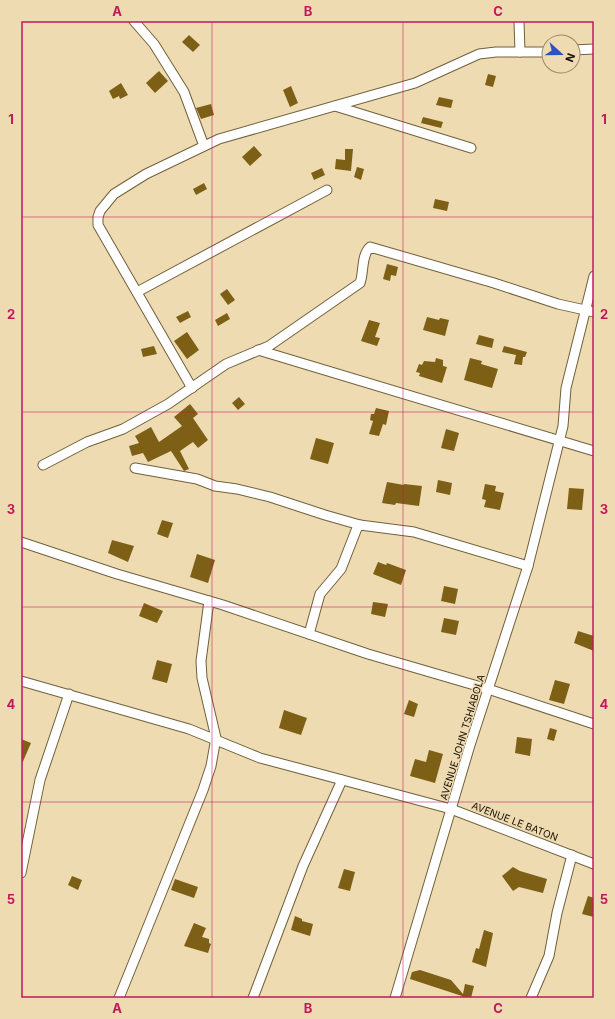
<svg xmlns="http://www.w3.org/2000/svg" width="615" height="1019" font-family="Inter,sans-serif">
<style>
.building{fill:#7d6016}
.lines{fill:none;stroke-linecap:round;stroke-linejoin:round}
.minor-casing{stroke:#71603b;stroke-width:11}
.minor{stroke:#fff;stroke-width:9}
.grid{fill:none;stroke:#c2185b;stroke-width:1;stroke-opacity:0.55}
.labels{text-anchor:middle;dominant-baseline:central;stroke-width:3;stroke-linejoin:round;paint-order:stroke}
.street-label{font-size:10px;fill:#181103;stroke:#eedbb2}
.neatline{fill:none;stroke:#c2185b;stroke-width:1.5}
.grid-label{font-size:13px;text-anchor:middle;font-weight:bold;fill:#c2185b}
</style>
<rect width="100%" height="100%" fill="#eedbb2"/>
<g class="building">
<polygon points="189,35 200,45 193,52 182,42"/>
<polygon points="159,71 168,81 155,93 146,83"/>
<polygon points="488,74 496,76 493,87 485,85"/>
<polygon points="121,83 128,95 120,99 119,96 113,99 109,91"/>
<polygon points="291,86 298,103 290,107 283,90"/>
<polygon points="439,97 453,100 451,108 436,105"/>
<polygon points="211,104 214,115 201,119 196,108"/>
<polygon points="423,117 443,122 441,128 421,123"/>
<polygon points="254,146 262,155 250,166 242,157"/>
<polygon points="345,149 353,149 351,171 335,169 336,159 345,160"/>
<polygon points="357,167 364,169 361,180 354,177"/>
<polygon points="322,168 325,175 314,180 311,173"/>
<polygon points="204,183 207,189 196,195 193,189"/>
<polygon points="435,199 449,202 447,211 433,208"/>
<polygon points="387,264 398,267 396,276 391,275 390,281 383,279"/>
<polygon points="227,289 235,300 228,305 220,294"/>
<polygon points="188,311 191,317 180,323 176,317"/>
<polygon points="227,313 230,319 218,326 215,320"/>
<polygon points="427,317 439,320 440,318 449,320 445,336 423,330"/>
<polygon points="369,320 380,323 375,337 380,338 377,346 361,341"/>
<polygon points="187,332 199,350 187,359 174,341"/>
<polygon points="479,335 494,339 492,348 476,344"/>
<polygon points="154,346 157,354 143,357 141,349"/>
<polygon points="504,346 527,352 525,357 523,357 522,365 514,364 516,355 502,352"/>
<polygon points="436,358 443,360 443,366 447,367 442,383 419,376 420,373 416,372 419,364 422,365 424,361 435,362"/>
<polygon points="470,358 482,361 481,364 498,369 492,388 464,380"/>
<polygon points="239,397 245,404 238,410 232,403"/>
<polygon points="190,404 198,414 193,418 208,440 198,448 193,442 180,451 189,469 184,471 171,451 148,462 143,453 132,456 129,446 139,443 135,436 151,427 159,442 182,426 174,417"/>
<polygon points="376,408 389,411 386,425 383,424 379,436 369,434 373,421 370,420 371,414 374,414"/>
<polygon points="446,429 459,433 454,451 441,448"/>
<polygon points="316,438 334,443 328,464 310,459"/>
<polygon points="438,480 452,483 450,495 436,492"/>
<polygon points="387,482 404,485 404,484 422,486 419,506 396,503 395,505 382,503"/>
<polygon points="485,484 496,486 495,491 504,493 500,510 484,507 486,500 482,499"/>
<polygon points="569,488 584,489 582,510 567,509"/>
<polygon points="162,520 173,523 168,538 157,534"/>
<polygon points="112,540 134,546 128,562 108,553"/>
<polygon points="197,554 215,560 208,583 190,577"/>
<polygon points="378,562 386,565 387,563 406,570 401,585 373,574"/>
<polygon points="444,586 458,589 455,604 441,601"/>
<polygon points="373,602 388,604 385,617 371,614"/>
<polygon points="144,603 163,611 157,623 139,616"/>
<polygon points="444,618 459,621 456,635 441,632"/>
<polygon points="578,631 594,636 594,651 574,643"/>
<polygon points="157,660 172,664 167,683 152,679"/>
<polygon points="555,680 570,684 564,704 549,700"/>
<polygon points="409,700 418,704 414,717 404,714"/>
<polygon points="284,710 307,718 301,735 279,728"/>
<polygon points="550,728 557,730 554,741 547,739"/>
<polygon points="517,737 532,739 530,756 515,753"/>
<polygon points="21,739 31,743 21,766"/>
<polygon points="429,750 443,754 435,783 410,776 415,759 426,762"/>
<polygon points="513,867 520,871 547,879 543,893 519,887 513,891 502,876"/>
<polygon points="344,869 355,872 350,891 338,888"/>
<polygon points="72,876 82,880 78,890 68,885"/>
<polygon points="175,879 198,887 194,898 171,890"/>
<polygon points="588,896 594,898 594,917 582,914"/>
<polygon points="295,916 302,919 302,921 313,924 310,936 291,930"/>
<polygon points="194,923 206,928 202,937 209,939 209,943 211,944 208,953 184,946"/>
<polygon points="484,930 493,933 486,967 472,962 476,948 479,949"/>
<polygon points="420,970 451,980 463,994 465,984 474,986 471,998 462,998 462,996 410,979 412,972"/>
</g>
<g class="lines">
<g class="minor-casing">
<g id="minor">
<polyline points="134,21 154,44 184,92 204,146"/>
<polyline points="519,21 520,52"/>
<polyline points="573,50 594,49"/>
<polyline points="335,106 471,148"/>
<polyline points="137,292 327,190"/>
<polyline points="258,350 594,451"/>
<polyline points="192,388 98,225 98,217 100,211 114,194 146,174 219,139 415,83 479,54 496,52 549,52"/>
<path d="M 43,465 L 87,442 L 123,429 L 168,404 L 226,364 L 269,346 L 360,283 C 364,273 361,255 370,247 L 494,283 L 558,304 L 594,312"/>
<polyline points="135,468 197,479 215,486 237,489 270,497 325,515 360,525"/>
<polyline points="21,542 117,574 223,605 368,654 488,689 594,724"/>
<polyline points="309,634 320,594 341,569 357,528 360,525 414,532 528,566"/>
<polyline points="21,681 189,729 260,758 451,809 594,864"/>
<polyline points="21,873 40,780 69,694"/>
<polyline points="119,998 203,790 211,766 216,738 202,678 201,661 209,601"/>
<polyline points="253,998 303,866 342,780"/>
<polyline points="395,998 470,745 528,566 563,426 566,388 594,276"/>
<polyline points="531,998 549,956 557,913 572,855"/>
</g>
</g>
<use href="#minor" class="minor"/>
</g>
<path class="grid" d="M 212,21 L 212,998M 403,21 L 403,998M 21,217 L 594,217M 21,412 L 594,412M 21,607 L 594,607M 21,802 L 594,802"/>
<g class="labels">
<g class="street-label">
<text transform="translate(462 737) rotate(-73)">AVENUE JOHN TSHIABOLA</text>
<text transform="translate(515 821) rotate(21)">AVENUE LE BATON</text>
</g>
</g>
<rect width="615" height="1019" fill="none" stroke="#eedbb2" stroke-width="44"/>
<g transform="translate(561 54) rotate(111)"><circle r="19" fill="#eedbb2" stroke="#988a6c"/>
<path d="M0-3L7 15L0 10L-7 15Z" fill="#2c51c1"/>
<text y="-6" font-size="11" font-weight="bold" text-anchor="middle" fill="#181103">N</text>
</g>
<rect x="22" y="22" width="571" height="975" class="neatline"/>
<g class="grid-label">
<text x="117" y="16">A</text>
<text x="308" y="16">B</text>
<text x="498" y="16">C</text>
<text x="11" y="124">1</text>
<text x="604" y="124">1</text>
<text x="11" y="319">2</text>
<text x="604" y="319">2</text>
<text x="11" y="514">3</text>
<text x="604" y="514">3</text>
<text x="11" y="709">4</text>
<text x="604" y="709">4</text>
<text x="11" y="904">5</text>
<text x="604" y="904">5</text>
<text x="117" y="1013">A</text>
<text x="308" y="1013">B</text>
<text x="498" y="1013">C</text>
</g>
</svg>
